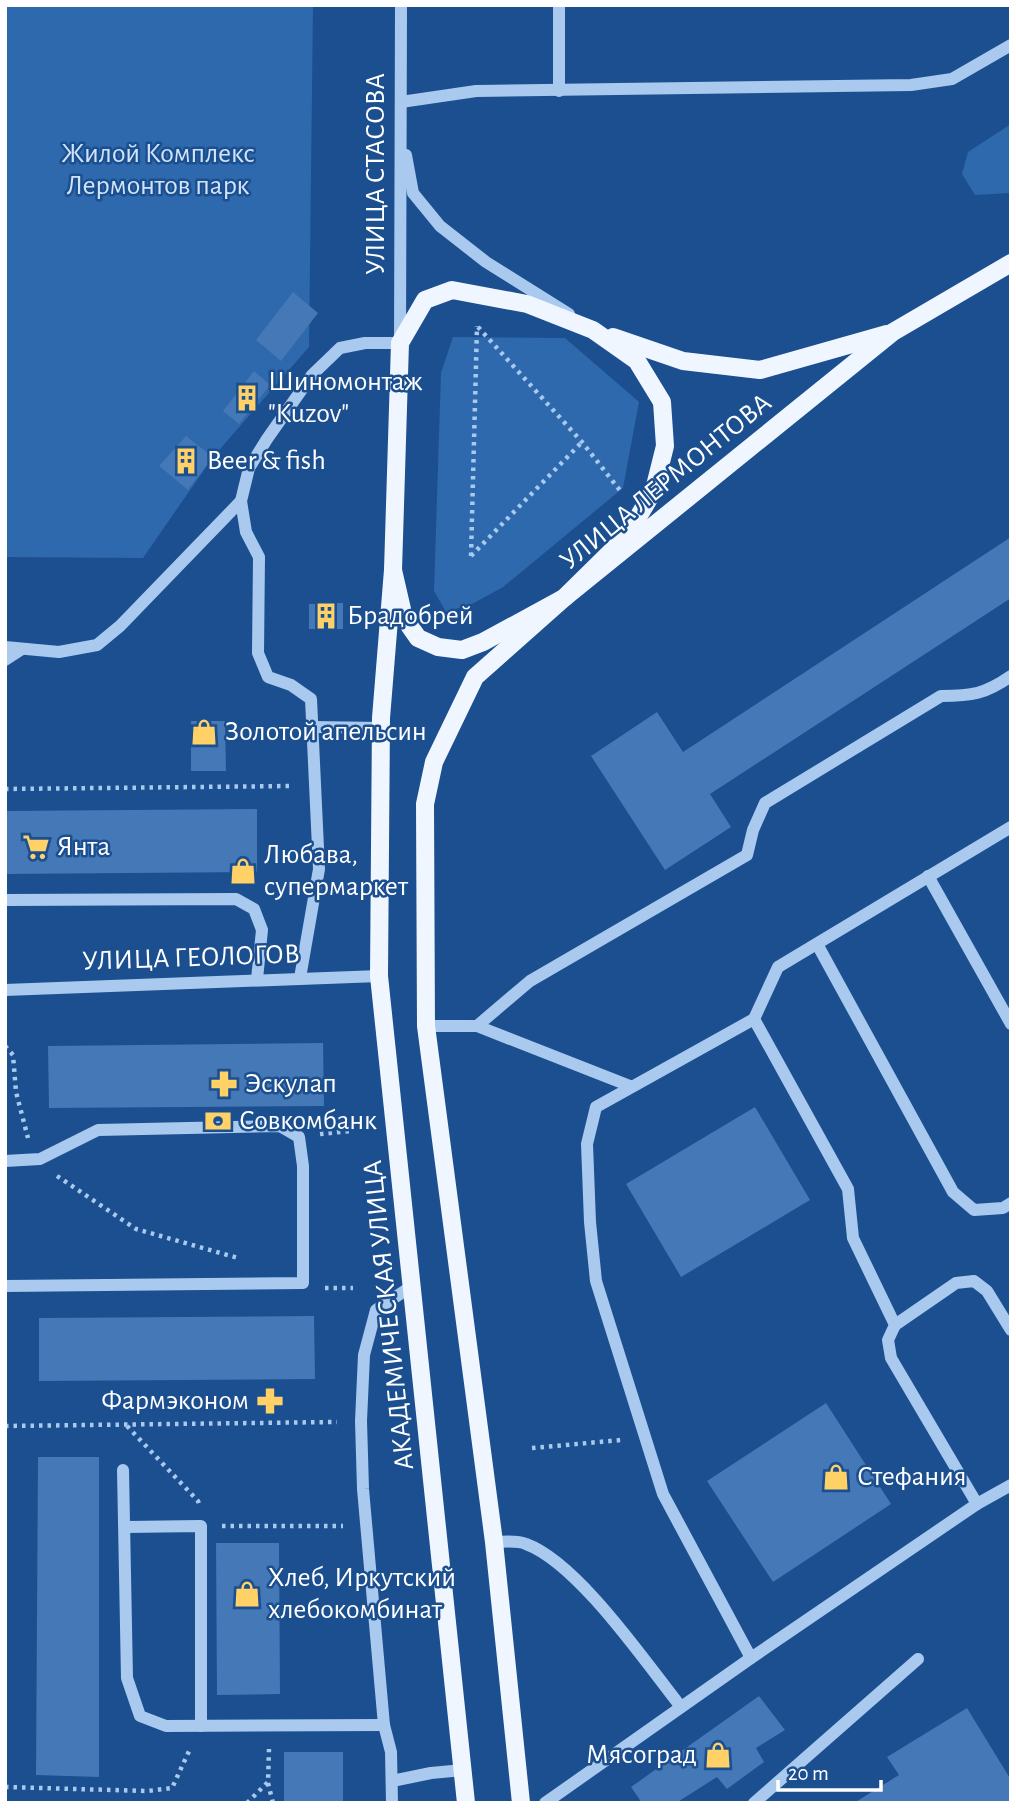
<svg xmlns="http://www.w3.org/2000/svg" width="1016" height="1808" font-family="'Alegreya Sans',sans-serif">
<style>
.green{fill:#2e69ad}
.building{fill:#4478b7}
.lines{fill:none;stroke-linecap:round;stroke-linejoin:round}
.path{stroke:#a9c9ee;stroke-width:4.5;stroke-dasharray:3.5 5;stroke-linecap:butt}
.minor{stroke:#a9c9ee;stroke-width:12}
.major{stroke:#f0f6ff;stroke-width:18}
.labels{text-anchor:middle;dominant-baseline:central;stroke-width:5;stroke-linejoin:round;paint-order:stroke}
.park-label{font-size:28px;fill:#cfe3fa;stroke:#1b4f8f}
.street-label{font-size:28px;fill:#fff;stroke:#1b4f8f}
.poi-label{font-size:28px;fill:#fff;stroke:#1b4f8f;text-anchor:start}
</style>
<rect width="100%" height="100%" fill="#1b4f8f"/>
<g class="green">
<polygon points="5,5 313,5 309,347 213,457 143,558 5,557"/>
<polygon points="1011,124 1011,193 975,195 962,174 968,152"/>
<polygon points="453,337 565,338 639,402 623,488 503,587 474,603 446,612 434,591 441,373"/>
</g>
<g class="building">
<polygon points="293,292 318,313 281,361 256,340"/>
<polygon points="254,371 270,385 239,424 223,411"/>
<polygon points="186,436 213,457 188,490 159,466"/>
<polygon points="1011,537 1011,598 710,794 731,827 665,870 591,756 657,712 683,752"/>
<polygon points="343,603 343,629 309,629 309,604"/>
<polygon points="191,721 225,721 226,771 191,771"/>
<polygon points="257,809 257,872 5,874 5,811"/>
<polygon points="323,1043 324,1106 49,1108 48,1046"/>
<polygon points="755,1107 810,1200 681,1277 626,1184"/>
<polygon points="314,1316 315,1379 39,1381 39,1318"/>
<polygon points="826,1403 891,1504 773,1582 707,1481"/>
<polygon points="38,1457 99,1457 99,1777 36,1775"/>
<polygon points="216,1543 279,1543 280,1694 217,1695"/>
<polygon points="759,1696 785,1730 756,1748 764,1762 727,1789 717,1777 676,1803 642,1803 631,1787"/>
<polygon points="967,1708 1011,1780 1011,1803 854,1803 899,1775 887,1757"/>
<rect x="284" y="1752" width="59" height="51"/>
</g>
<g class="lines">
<g class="path">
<polyline points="478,327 582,442 622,493"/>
<polyline points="471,556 477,326"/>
<polyline points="471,556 582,442"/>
<polyline points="5,789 291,786"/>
<polyline points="5,1046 13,1055 16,1092 28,1138"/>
<polyline points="320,1134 351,1131"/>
<polyline points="57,1176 136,1229 238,1258"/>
<polyline points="325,1288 353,1288"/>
<polyline points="5,1426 337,1422"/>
<polyline points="127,1426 198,1501 199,1504"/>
<polyline points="532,1448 621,1440"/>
<polyline points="222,1526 343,1526"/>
<polyline points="268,1783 273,1803"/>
<polyline points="5,1787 148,1791 172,1788 190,1749"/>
<polyline points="247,1803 268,1782 269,1749"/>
</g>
<g class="minor">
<polyline points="559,91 559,5"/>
<polyline points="401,102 476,91 911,85 952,79 1011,45"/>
<polyline points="406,155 413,193 440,226 486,262 569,314"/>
<polyline points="5,647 59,652 97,645 120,626 241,501"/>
<polyline points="5,660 22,649"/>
<polyline points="313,727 381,728"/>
<polyline points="928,876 1011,1024"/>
<polyline points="5,900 236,899 254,909 262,930 257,979"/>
<polyline points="817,944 953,1192 974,1210 1003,1208 1011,1203"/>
<polyline points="300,978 319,869 311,699 291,685 268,677 258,653 259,557 246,532 241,501 249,468 267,439 312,375 340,348 365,343 400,343 401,5"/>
<polyline points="5,990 379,976"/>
<polyline points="754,1019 778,967 1011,827"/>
<polyline points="426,1026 477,1026 630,1086"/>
<path d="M 477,1026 L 530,981 L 747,855 L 753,830 L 765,803 L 941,696 C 972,696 985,694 1011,676"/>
<polyline points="5,1161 40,1159 98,1130 280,1126 299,1137 303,1166 303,1283 5,1286"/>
<polyline points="895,1325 956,1283 974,1281 987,1291 1011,1330"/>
<polyline points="123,1470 127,1678 140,1716 166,1726 384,1725"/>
<polyline points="126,1527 201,1526 201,1726"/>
<path d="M 494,1542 C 504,1542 517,1540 526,1544 C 578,1563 646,1663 681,1707"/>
<polyline points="751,1658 663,1494 596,1281 590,1222 587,1144 596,1107 754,1019 848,1189 853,1238 895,1325 888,1340 891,1358 977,1504"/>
<polyline points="392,1781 431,1773 463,1770"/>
<polyline points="392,1803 391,1752 384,1725 363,1489 361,1421 364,1355 376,1310 412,1286"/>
<polyline points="545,1803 751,1658 977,1504 1011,1485"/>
<polyline points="754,1803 918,1659"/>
</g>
<g class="major">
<polygon points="452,290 527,304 593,330 637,361 662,402 665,446 654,490 627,536 564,598 483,642 462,650 438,647 418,638 404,618 393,570 400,343 425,300"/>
<polyline points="613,337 683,361 760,370 887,334"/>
<polyline points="393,570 381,718 379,976 466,1803"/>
<polyline points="521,1803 494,1542 426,1026 425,804 434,762 475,677 564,598 893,332 1011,263"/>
</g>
</g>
<defs>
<g id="building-bare" transform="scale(2.1)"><path d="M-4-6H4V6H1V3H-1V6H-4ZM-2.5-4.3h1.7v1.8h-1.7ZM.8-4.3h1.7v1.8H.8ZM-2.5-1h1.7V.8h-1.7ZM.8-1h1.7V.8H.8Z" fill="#ffd166" stroke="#1b4f8f" stroke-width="2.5" paint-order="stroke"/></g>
<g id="shop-bare" transform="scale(2.1)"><path d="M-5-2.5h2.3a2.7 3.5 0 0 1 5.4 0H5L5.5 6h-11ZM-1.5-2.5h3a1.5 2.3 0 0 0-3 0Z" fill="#ffd166" stroke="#1b4f8f" stroke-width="2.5" paint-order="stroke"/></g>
<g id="supermarket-bare" transform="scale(2.1)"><path d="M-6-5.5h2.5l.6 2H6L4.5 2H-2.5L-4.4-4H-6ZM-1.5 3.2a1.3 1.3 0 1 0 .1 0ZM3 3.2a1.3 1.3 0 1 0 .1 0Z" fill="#ffd166" stroke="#1b4f8f" stroke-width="2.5" paint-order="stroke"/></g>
<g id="pharmacy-bare" transform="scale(2.1)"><path d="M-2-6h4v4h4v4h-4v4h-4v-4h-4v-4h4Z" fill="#ffd166" stroke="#1b4f8f" stroke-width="2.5" paint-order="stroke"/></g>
<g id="bank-bare" transform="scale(2.1)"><path d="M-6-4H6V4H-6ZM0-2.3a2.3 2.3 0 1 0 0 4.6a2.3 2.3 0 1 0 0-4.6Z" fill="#ffd166" stroke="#1b4f8f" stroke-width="2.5" paint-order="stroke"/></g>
</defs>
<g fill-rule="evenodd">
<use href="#building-bare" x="247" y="398"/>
<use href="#building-bare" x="186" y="461"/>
<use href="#building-bare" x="326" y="616"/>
<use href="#shop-bare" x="204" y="732"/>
<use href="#supermarket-bare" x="36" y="847"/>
<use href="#shop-bare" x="243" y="871"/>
<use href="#pharmacy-bare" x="224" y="1084"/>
<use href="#bank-bare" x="218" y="1121"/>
<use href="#pharmacy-bare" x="270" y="1401"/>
<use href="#shop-bare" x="836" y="1477"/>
<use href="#shop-bare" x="247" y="1594"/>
<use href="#shop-bare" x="718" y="1755"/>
</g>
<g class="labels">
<g class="park-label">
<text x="158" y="154">Жилой Комплекс<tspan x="158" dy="32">Лермонтов парк</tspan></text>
</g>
<g class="street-label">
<text transform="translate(376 174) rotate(-90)">УЛИЦА СТАСОВА</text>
<text transform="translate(666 482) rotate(-39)">УЛИЦА ЛЕРМОНТОВА</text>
<text transform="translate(191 958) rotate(-2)">УЛИЦА ГЕОЛОГОВ</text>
<text transform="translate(389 1315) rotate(-96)">АКАДЕМИЧЕСКАЯ УЛИЦА</text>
</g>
<g class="poi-label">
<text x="268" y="382">Шиномонтаж<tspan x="268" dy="32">"Kuzov"</tspan></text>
<text x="207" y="461">Beer &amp; fish</text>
<text x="347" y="616">Брадобрей</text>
<text x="225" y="732">Золотой апельсин</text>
<text x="57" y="847">Янта</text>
<text x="264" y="855">Любава,<tspan x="264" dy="32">супермаркет</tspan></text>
<text x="245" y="1084">Эскулап</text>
<text x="239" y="1121">Совкомбанк</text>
<text x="249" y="1401" text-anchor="end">Фармэконом</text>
<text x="857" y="1477">Стефания</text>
<text x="268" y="1578">Хлеб, Иркутский<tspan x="268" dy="32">хлебокомбинат</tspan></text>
<text x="697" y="1755" text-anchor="end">Мясоград</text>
</g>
</g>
<rect width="1016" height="1808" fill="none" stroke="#ffffff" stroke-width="14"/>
<path d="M778 1780v10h103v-10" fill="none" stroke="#ffffff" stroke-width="3.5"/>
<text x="788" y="1780" font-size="21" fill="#ffffff" stroke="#1b4f8f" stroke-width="5" paint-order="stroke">20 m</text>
</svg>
